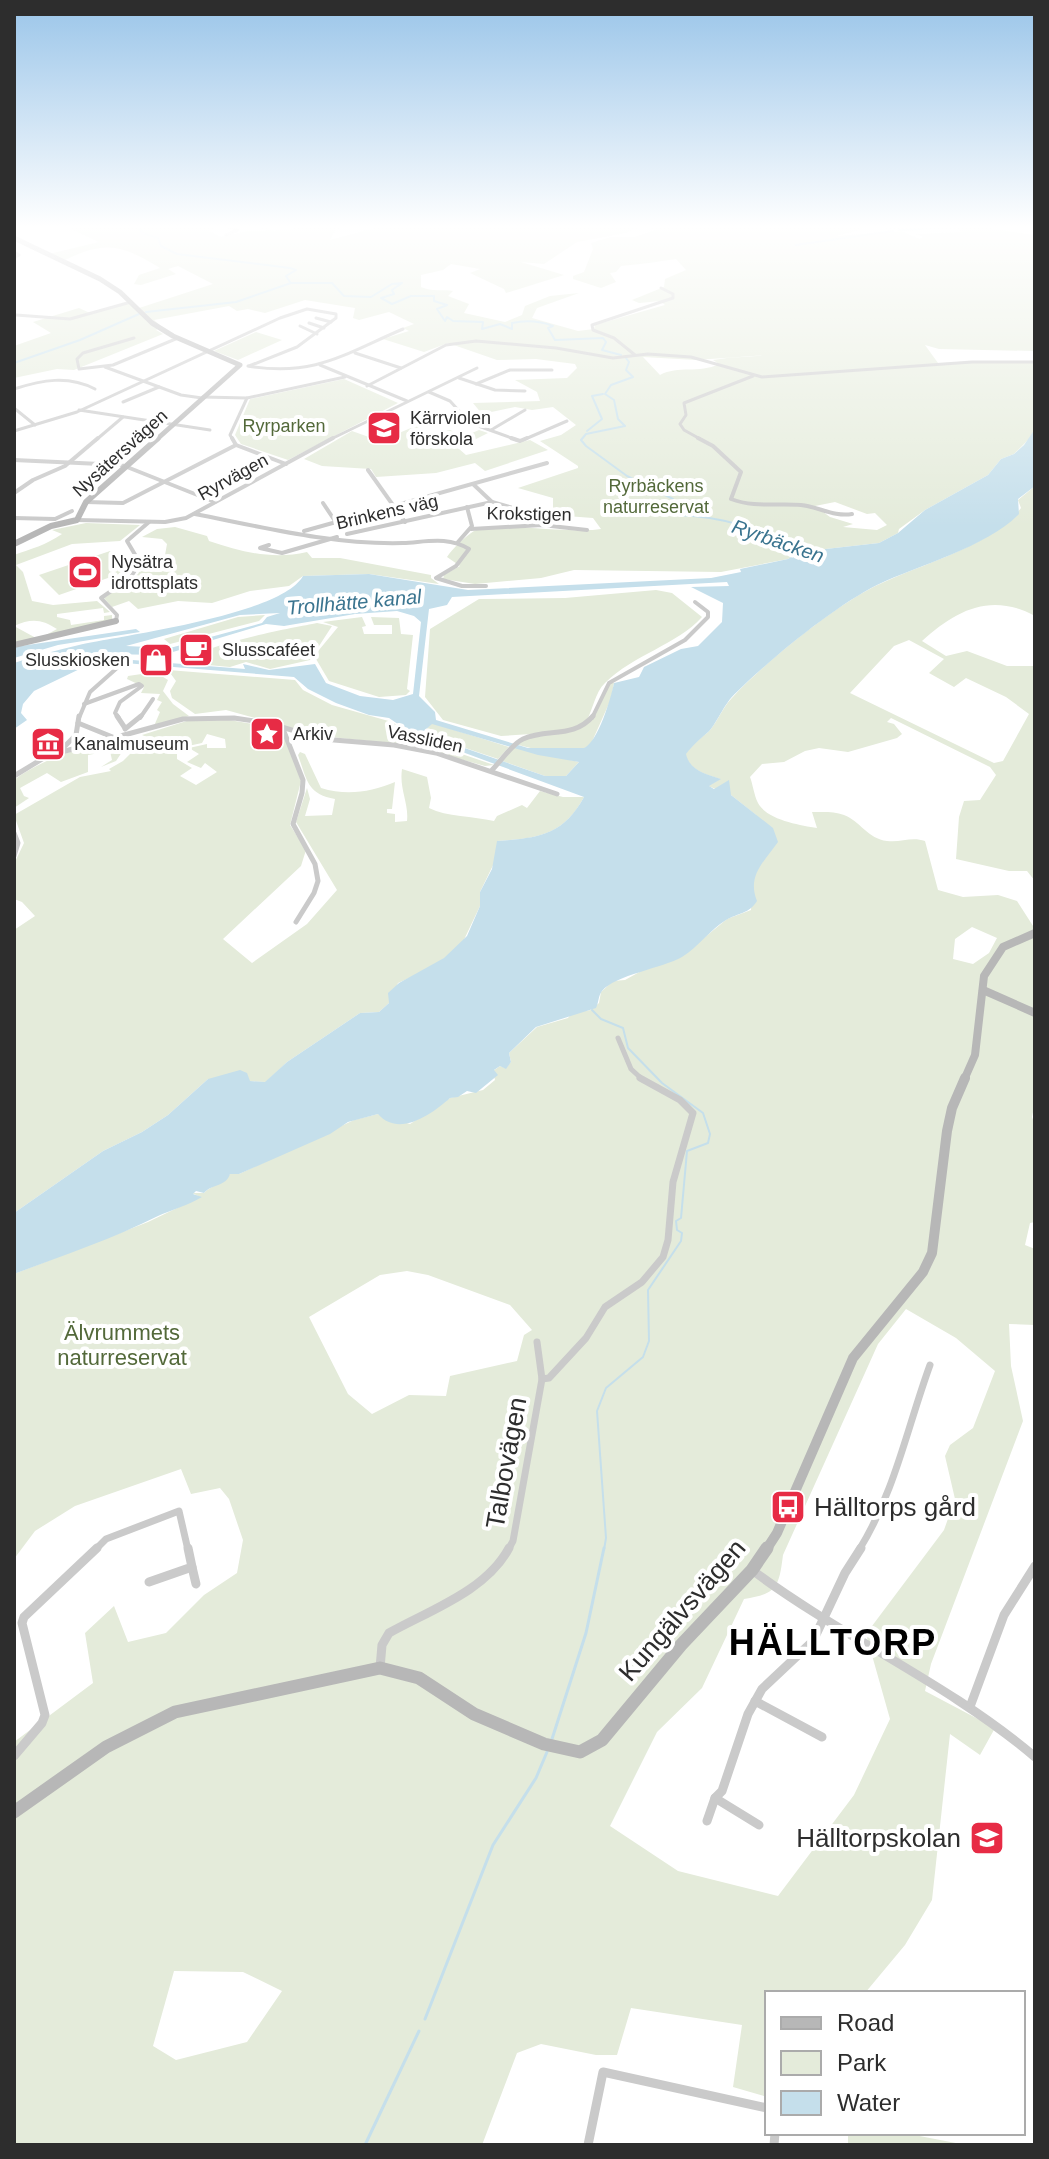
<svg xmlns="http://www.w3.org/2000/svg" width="1049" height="2159" font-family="Arial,sans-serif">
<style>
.green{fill:#e4ebda;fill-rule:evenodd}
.water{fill:#c5dfeb;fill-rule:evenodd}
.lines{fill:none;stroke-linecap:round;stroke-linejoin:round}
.stream-far1{stroke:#c5dfeb;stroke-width:2}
.stream{stroke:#c5dfeb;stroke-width:3}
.street-far4{stroke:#cacaca;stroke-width:3}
.street-far3{stroke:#cacaca;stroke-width:4}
.street-far2{stroke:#cacaca;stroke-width:5}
.street-far1{stroke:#cacaca;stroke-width:7}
.street{stroke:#cacaca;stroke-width:9}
.secondary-far4{stroke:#b7b7b7;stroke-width:5}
.secondary-far3{stroke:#b7b7b7;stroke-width:6}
.secondary-far2{stroke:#b7b7b7;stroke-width:8}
.secondary-far1{stroke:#b7b7b7;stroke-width:10}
.secondary{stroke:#b7b7b7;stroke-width:13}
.labels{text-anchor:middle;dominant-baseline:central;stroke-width:8;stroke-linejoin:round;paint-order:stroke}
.far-poi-label{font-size:18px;fill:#2d2d2d;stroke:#fff;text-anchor:start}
.far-park-label{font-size:18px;fill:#53693a;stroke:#fff}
.far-street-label{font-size:18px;fill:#2d2d2d;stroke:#fff}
.far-water-label{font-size:20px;font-style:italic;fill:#3a748f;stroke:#fff}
.park-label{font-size:22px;fill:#53693a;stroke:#fff}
.near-street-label{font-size:26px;fill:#2d2d2d;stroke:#fff}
.near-poi-label{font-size:26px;fill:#2d2d2d;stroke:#fff;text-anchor:start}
.near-district-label{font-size:36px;font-weight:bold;letter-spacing:2px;fill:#000;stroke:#fff}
</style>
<rect width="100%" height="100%" fill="#fff"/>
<g class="green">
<path d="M 62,225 L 221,225 L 209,231 L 221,237 L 246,231 L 267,231 L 255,225 L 271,225 L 270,229 L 273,231 L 323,225 L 349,226 L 336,229 L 330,240 L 385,225 L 664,225 L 669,228 L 675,225 L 865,225 L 860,230 L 836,236 L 902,231 L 919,239 L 923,237 L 916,234 L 962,232 L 953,226 L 885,229 L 878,225 L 964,225 L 1035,235 L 1035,351 L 939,349 L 925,345 L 938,363 L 1035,361 L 1035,429 L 1031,437 L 1014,454 L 1001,459 L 988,475 L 925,510 L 899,529 L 898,533 L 879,543 L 799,552 L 788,559 L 721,572 L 574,570 L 541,578 L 475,584 L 443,579 L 444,575 L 460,566 L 447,557 C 452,549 466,536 474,531 C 493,521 573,534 601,529 L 593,518 L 553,515 L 553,498 L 518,488 L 578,468 L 578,466 L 540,441 L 561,435 L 576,425 L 553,407 L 532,410 L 515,407 L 482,414 L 473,403 L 540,401 L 537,392 L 515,380 L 567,378 L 577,368 L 575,364 L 536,359 L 497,360 L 448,343 L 424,352 L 383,339 L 409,331 L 403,328 L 414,324 L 389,312 L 359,320 L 353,318 L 355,308 L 305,300 L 265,313 L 248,309 L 237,311 L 229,306 L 154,320 L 162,327 L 156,330 L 163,334 L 74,370 L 57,369 L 14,378 L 14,346 L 51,333 L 33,322 L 79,308 L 90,313 L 127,302 L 136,309 L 213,284 L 178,266 L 168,269 L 176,274 L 141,285 L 134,284 L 139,275 L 160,268 C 122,245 106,240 65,260 L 49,254 L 99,242 ZM 644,225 L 655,230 L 634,237 L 611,237 L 591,243 L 593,249 L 584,272 L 573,276 L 573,279 L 601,288 L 616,282 L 610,273 L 616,272 L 621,266 C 640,264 657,262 676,259 L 686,270 L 665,279 L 664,287 L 632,300 L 639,303 L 660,301 L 665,305 L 595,325 L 594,329 L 578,331 L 532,318 L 537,308 L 579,293 L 550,296 L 525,306 L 522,315 L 505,322 L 464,313 L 469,304 L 448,296 L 453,291 C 443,289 432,292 421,287 L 421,275 L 443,270 L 451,264 L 480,269 L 470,273 L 504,289 L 506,293 L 564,275 L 521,262 L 544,264 L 577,242 L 626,233 ZM 901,346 L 727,358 L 713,360 L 719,364 C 699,374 678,365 660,375 L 643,357 L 696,360 ZM 835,502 L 867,514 L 875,513 L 887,525 L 877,530 L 843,527 L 853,524 L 830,517 L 815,506 Z"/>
<polygon points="256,332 282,340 238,360 214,351"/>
<polygon points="344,379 398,403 288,460 241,444 235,435 250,399"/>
<polygon points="418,425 431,434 450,430 465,436 479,430 488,433 458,448 466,455 530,440 548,450 485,471 475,463 436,473 376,477 371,469 322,466 304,459 352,431 380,441"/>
<path d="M 1035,486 L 1035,616 C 991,592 956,610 922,641 L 946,656 L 967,651 L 1007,666 L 1035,666 L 1035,881 L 1027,871 L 1009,871 L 956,859 L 959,817 L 964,801 L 980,800 L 996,775 L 990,767 L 891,718 L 887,722 L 894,724 L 902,734 L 897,738 L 848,752 L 819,748 L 805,751 L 784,762 L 762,764 L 750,777 C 753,785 754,795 758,803 C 767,820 800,825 817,828 L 812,812 C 822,812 834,811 844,815 C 860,821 868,839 887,841 C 901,843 911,836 925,841 L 938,890 L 963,897 L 998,895 L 1017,901 L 1035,929 L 1035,1102 L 1032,1117 L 1035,1125 L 1035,1222 L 1030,1223 L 1025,1245 L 1035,1249 L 1035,1325 L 1009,1324 L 1011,1366 L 1023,1421 L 931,1664 L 925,1691 L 995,1728 L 980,1755 L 950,1734 L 932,1900 L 905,1945 L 865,1993 L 767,1993 L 767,2097 L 733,2087 L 742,2025 L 631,2008 L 617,2055 L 596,2055 L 541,2044 L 517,2053 L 482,2145 L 14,2145 L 14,1742 L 93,1683 L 85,1633 L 114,1606 L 128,1642 L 166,1633 L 204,1595 L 237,1573 L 243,1540 L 229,1499 L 220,1488 L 191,1494 L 181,1469 L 75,1506 L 35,1531 L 14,1559 L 14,1274 L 148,1222 L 200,1197 L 192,1193 L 204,1193 C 209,1187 221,1184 230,1174 L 239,1174 L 354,1120 L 378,1114 L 410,1124 L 450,1098 L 483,1090 L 495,1080 L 493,1071 L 500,1066 L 506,1068 L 511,1062 L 509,1053 L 537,1027 L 568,1018 L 572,1013 L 591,1010 L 599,1003 L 601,992 L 613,981 L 625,980 L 643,970 L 682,956 L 727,919 L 751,910 L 756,815 L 731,795 L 708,786 L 720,779 C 705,774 690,771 685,754 C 693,745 698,740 707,733 C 714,728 723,707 731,699 C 763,664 825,614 866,591 C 911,566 990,549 1021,508 L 1018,500 ZM 909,640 L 944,659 L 929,673 L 954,687 L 966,678 L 1006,697 L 1029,714 L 1003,761 L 994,763 L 850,693 L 894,646 ZM 972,927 L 997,938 L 989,953 L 973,964 L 953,959 L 955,939 ZM 407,1271 L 428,1275 L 510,1305 L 532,1330 L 524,1335 L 517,1361 L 450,1376 L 446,1396 L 409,1395 L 372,1414 L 348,1394 L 309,1317 L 380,1275 ZM 906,1309 L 956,1338 L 995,1371 L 973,1428 L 950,1445 L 945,1456 L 955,1499 L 944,1530 L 866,1634 L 890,1719 L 854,1795 L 778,1896 L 678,1871 L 610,1826 L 657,1732 L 702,1688 L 744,1599 C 777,1594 779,1587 783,1555 L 878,1344 ZM 174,1971 L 243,1972 L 282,1991 L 247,2042 L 176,2060 L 153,2046 Z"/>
<path d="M 86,523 L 140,525 L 120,541 L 72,544 L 16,565 L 23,572 L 32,601 L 53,605 L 97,601 L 110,612 L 104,613 L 103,608 L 57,614 L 57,617 L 70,620 L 71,625 L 104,620 L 104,616 L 112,615 L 112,620 L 46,635 L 57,629 C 42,619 31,618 14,626 L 36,638 L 14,643 L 14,555 C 31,549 46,545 62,534 L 52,530 Z"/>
<path d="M 175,527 L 207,536 L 209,541 C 241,552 273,560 307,552 L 312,558 L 340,558 L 431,575 L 431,578 L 439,584 L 369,574 L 303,576 L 289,586 L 250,591 L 212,603 L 178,601 L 138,609 L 129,601 L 112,607 L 104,598 L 138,574 L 144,562 L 165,555 L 167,544 L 162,539 L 142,537 L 157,529 Z"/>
<polygon points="110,551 131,570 59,595 39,575"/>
<path d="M 656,590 L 672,593 L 702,617 C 677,645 634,654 605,683 C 595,692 593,710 586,722 L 562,732 L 501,736 L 443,720 L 425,697 L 430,629 L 479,599 L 565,598 Z"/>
<polygon points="265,615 259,621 170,644 164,639 238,617"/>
<polygon points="362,617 366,626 362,627 364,634 392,634 392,625 374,625 371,617 399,618 401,634 413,635 407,689 410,691 406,695 379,697 329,681 316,659 319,650 338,627 323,622"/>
<path d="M 317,623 L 332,626 L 310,660 L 270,669 L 246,662 L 230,667 L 186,663 C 196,645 292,628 317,623 Z"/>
<polygon points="168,670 295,680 303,690 332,705 392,722 421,740 494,765 485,766 409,745 320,736 226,710 195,714 172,698 170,691 176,681"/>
<polygon points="155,672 168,680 163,691 173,704 189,716 154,726 160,712 157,710 162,702 157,700 160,694 141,693 144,687 127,679 128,676"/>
<path d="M 609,683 L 614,683 L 611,699 L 590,746 C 570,754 536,751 516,744 L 522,739 L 570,732 L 588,723 Z"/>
<path d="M 193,719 L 223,719 L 278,728 L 288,742 L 301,781 L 290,825 L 306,850 L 301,866 L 223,939 L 252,963 L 307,924 L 337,890 L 296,822 L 307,788 L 310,799 L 305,816 L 332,815 L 335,799 C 307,794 307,780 298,755 L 300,752 L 305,754 L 321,788 C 347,796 371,792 395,782 L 392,809 L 387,809 L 387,813 L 395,814 L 395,822 L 407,821 C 409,803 399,789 402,769 L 427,777 L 431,798 L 429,808 C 447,817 473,816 494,821 L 497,816 L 522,805 L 527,808 L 540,791 L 563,797 L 584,797 C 563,836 538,838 497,841 L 497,857 L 480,892 L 480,906 L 460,948 L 425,971 L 398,983 L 389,1003 L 379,1012 L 360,1013 L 287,1062 L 266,1082 L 208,1079 L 168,1115 L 142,1132 L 103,1151 L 14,1213 L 14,930 L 35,916 L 22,902 L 14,899 L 14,864 L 24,843 L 14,815 L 80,777 L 111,771 L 109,769 L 123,761 L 144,740 L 177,753 L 177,759 L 192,768 L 180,776 L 196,785 L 217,772 L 205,763 L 201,768 L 187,762 L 199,754 L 189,748 L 207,744 L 207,748 L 226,748 L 225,739 L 207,734 L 202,743 L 174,749 L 142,735 Z"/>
<polygon points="432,723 509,747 498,759 430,736 425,730"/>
<path d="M 128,737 L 137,740 L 136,743 L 122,752 L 116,761 L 101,767 L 112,760 L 110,751 L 88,755 L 88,772 L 61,782 L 47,773 L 20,788 L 24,796 L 29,798 L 14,808 L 14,780 C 47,755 89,746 128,737 Z"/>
<polygon points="512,747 579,762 566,776 545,776 502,761"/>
<polygon points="848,2133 904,2133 966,2145 848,2145"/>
</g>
<g class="water">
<path d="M 1035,429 L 1035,486 L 1018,499 L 1019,514 C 987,547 919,565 877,585 C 833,607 765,663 731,698 C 723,707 714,728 707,733 C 699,740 693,745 686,754 C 690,771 706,774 721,779 L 709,786 L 714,789 L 729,780 L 731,795 L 773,828 L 778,842 C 763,863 747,876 757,901 C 749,914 738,913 726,920 C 710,930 698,947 682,957 C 663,968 615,975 602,991 C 598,996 599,1002 596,1008 L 536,1027 L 509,1053 L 511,1062 L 506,1069 L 500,1066 L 494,1070 L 498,1075 L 476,1093 L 467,1091 L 458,1097 L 450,1098 C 432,1114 399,1138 378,1114 L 348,1122 L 330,1134 L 239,1174 L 230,1174 C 226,1187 211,1184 204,1193 L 196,1191 L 193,1194 L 202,1197 C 189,1205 171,1210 158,1216 C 112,1239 62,1256 14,1274 L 14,1213 L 103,1151 L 142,1132 L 168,1115 L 208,1079 L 240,1070 L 247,1073 L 250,1081 L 265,1082 L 287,1062 L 360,1013 L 379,1012 L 389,1003 L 388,993 L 399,983 L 444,958 L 467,936 L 480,906 L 480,892 L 492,869 L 497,841 C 537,838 563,836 584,797 L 411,733 L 389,718 L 369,715 L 336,703 L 308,689 L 294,677 L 88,660 L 88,665 L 34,691 L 23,704 L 21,713 L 27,720 L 14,729 L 14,663 C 35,656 57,650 79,645 C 125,635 281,615 303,576 L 369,574 L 468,590 L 711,578 L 741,572 L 740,569 L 788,559 L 799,552 L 879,543 L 898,533 L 925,510 L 988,475 L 1001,459 L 1014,454 L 1024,445 ZM 727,582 L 729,586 L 691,587 L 723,603 L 722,622 L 698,646 L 681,649 L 644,667 L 639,677 L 614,683 C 611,698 598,742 584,748 L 528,748 L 436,720 L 435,712 L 419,696 L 429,609 L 447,605 L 452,597 ZM 397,611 L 414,616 L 421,622 L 413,694 L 393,700 L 360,696 L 326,683 L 315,664 L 269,670 L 243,664 L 245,669 L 95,657 L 102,654 L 163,655 L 266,624 L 284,626 L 355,614 ZM 280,613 L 267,617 L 262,623 L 170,648 L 126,646 L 240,615 ZM 432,724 L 538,755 L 579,762 L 566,776 L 545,776 L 430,736 L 425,730 Z"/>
<polygon points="136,629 140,632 58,645 14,658 14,647"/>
</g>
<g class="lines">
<g class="stream-far1">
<polyline points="138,225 142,233 158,238 161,246 177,254 290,268 296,270 286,276 290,282"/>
<polyline points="899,230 1002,225"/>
<polyline points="796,245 893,231"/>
<path d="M 146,312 L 236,302 L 291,283 L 332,283 L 344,296 L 371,297 L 392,284 L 402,283 L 392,290 L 394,294 L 381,298 L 392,304 L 411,296 L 434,296 L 434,301 L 447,305 L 437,309 L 445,321 L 447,317 L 453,321 L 483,322 L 482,329 L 500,324 L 512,329 L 512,323 C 526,320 540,321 553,326 L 548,328 L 555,340 L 603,338 L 606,342 L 602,350 L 621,355"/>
<path d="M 626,358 L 629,362 L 626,370 L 633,377 L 611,385 L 605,394 L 614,400 L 618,419 L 625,426 L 586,434 L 581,440 L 586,446 L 627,476 L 673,499 L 678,515 C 728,517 757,528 800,553"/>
<polyline points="14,363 80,340 139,314"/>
<polyline points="587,431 602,419 592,396 603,394"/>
<polyline points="592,1010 601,1019 623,1028 628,1048 662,1083 703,1113 710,1134 708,1143 687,1151 681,1218 676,1221 677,1230 682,1233 681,1241 648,1290 649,1341 643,1357 606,1388 597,1411 606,1538 604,1550"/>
</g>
<g class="stream">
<polyline points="552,1739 586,1633 604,1548"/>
<polyline points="425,2019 493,1845 536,1778 547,1752"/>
<polyline points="365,2145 419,2031"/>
</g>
<g class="street-far4">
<polyline points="223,225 238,230 226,235"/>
<polyline points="14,252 19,255 14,258"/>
<polyline points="16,315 70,319 131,302"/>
<polyline points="316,318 331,322"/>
<polyline points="309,323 324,328"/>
<polyline points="300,326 317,334"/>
<polyline points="134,338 83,353 77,359 79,369 113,365 178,338"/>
<polyline points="355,353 401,368"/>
<polyline points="635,355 614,338 593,330 592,325 673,298 673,294 661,288"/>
<polyline points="320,365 407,401"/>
<path d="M 248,366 C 315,377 344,354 403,329"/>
<polyline points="105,367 181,395 202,398"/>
<polyline points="459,378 495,390 525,391"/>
<polyline points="476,384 510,370 552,370"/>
<polyline points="367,386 446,345 476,341 556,348 613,358 648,354 691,357 762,377 972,362 1035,362"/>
<path d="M 14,389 C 42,380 68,375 95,389"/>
<polyline points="429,392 450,401 470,423 517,440"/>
<polyline points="203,397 247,398 345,377"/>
<polyline points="123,402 159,387"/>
<polyline points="14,408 35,425"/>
<polyline points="79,410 210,430"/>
<polyline points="491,430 525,410"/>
<polyline points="14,431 77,412 280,318 307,309 336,314 336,318 297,347 249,366"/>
<polyline points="96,440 123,417"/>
<polyline points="233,440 230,435 247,398"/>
<polyline points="329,440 477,368"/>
<polyline points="523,440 567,421"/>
<polyline points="702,440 684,430 680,424 686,415 684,403 753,376"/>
</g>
<g class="street-far3">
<polyline points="232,438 236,445 286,464"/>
<polyline points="511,438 520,441 527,438"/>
<path d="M 698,438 L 713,446 L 741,472 L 731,499 C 754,508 777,503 801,505 C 819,507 834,517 852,514"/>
<polyline points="14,460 122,465 215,502"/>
<polyline points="368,470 405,522"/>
<polyline points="473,484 492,502"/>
<polyline points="14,493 33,480 65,466 98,438"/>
<polyline points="86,502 123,503 236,445"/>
<polyline points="323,503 335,521"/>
<path d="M 195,514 C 262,527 334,545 403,543 C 426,542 448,536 469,549 L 456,566 L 436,578 L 462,586 L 486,586"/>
<polyline points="14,518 55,519 72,511"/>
<polyline points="77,520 165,522 186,518 333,438"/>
<polyline points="471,529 542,525 587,530"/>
<polyline points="304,531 547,463"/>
<polyline points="347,534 492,502 531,513"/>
<polyline points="458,542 472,526 467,507"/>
<polyline points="269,545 260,548 282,553 337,537"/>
<polyline points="116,621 117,615 101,598 130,578 140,563 127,541 149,522"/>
<polyline points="84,704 139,684 142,686 120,702 115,713 119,718"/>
<polyline points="79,718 90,692 117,668"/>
<polyline points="140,718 153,699"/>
<polyline points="220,718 236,718"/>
<polyline points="592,718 609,683 685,640 708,617 708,612 695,602"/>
</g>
<g class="street-far2">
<polyline points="117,716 125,728"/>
<polyline points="78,723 115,738"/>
<polyline points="125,729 141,716"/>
<polyline points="283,729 303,780 302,793 293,824 315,864 318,881 314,893 296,922"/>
<polyline points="58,753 76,735 79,716"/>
<path d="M 492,770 C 501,761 512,744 523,739 C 548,728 573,739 593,716"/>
<polyline points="14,776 47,756 183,719 234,718 268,723 322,739 394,745 436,753 557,794"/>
<polyline points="14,833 18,843 14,856"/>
<polyline points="618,1038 631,1069 643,1080"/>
</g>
<g class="street-far1">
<polyline points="542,1379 549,1378 586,1338 605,1307 642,1282 663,1257 668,1240 673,1182 693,1113 680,1100 640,1078"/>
<polyline points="95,1550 106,1539 179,1511 188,1550"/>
<polyline points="508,1550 513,1541 542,1379 537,1342"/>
<path d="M 859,1550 C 895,1492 907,1428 930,1365"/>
</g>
<g class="street">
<polyline points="192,1567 196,1584"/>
<path d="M 752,1570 C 843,1638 948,1683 1035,1757"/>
<polyline points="149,1582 192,1567 188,1548"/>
<path d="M 380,1668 L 382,1645 L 389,1633 C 430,1610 486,1591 509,1548"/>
<polyline points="755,1701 822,1737"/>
<polyline points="971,1704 1004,1615 1035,1566"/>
<polyline points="14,1756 42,1723 45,1715 22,1623 24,1617 97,1548"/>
<polyline points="715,1798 759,1825"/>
<polyline points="707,1821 715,1798 722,1791 748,1714 762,1689 813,1641 845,1573 861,1548"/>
<polyline points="588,2145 603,2072 767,2108"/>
<polyline points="774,2145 775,2133"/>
</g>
<polyline class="secondary-far4" points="14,238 100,279 120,292 152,323 173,336 240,365 156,440"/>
<g class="secondary-far3">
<polyline points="14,544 51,526 77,520 86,502 158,438"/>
<polyline points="14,645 116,621"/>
</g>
<g class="secondary-far2">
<polyline points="983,990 1035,1013"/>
<polyline points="964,1080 975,1055 984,976 1003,947 1035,933"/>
</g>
<polyline class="secondary-far1" points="766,1550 777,1533 853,1358 923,1272 932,1253 947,1131 952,1108 965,1078"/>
<polyline class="secondary" points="14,1812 106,1747 175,1712 380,1668 419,1678 474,1714 544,1744 580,1752 602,1740 681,1645 752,1570 767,1548"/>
</g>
<linearGradient id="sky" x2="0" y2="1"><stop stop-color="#9ac5e9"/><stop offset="0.43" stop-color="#fff"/><stop offset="1" stop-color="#fff" stop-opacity="0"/></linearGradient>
<rect width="1049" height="527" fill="url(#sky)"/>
<defs>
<g id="school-square" transform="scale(1.8)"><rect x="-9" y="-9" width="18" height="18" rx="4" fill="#e72b45" stroke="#fff"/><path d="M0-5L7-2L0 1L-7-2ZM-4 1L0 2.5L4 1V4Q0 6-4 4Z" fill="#fff"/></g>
<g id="stadium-square" transform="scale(1.8)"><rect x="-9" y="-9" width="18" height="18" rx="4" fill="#e72b45" stroke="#fff"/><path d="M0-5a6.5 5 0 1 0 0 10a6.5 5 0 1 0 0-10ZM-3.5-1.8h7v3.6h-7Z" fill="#fff"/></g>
<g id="cafe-square" transform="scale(1.8)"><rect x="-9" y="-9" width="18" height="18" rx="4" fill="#e72b45" stroke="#fff"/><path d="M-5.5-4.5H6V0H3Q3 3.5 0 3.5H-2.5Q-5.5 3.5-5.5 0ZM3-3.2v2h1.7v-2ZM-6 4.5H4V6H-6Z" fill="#fff"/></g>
<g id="shop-square" transform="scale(1.8)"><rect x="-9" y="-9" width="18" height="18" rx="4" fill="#e72b45" stroke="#fff"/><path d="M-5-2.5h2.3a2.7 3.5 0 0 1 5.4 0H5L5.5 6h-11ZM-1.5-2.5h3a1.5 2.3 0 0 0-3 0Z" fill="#fff"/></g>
<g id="sight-square" transform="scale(1.8)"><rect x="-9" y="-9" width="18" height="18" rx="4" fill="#e72b45" stroke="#fff"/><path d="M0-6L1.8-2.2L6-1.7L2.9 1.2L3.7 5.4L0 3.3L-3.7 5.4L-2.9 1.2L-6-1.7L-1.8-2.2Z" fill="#fff"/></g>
<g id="museum-square" transform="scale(1.8)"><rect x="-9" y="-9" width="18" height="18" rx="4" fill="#e72b45" stroke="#fff"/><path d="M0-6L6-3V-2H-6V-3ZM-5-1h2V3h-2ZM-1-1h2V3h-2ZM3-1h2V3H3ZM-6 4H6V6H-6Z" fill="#fff"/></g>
<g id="bus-square" transform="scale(1.8)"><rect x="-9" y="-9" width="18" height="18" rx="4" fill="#e72b45" stroke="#fff"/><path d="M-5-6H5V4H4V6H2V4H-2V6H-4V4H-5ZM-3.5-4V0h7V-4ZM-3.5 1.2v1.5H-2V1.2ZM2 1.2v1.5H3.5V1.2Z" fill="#fff"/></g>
</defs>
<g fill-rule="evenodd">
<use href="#school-square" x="384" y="428"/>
<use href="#stadium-square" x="85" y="572"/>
<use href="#cafe-square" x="196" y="650"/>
<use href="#shop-square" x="156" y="660"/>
<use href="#sight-square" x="267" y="734"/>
<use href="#museum-square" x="48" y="744"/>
<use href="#bus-square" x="788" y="1507"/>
<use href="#school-square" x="987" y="1838"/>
</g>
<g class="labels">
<g class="far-poi-label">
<text x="410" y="418">Kärrviolen<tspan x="410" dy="21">förskola</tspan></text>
<text x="111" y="562">Nysätra<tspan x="111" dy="21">idrottsplats</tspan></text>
<text x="222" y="650">Slusscaféet</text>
<text x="130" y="660" text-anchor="end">Slusskiosken</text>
<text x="293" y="734">Arkiv</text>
<text x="74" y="744">Kanalmuseum</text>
</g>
<g class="far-park-label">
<text x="284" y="426">Ryrparken</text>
<text x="656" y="486">Ryrbäckens<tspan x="656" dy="21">naturreservat</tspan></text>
</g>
<g class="far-street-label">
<text transform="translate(120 453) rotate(-42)">Nysätersvägen</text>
<text transform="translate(233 477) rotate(-29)">Ryrvägen</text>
<text transform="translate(387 512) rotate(-13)">Brinkens väg</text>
<text transform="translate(529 514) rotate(1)">Krokstigen</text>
<text transform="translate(425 739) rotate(12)">Vassliden</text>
</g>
<g class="far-water-label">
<text transform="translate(778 541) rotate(19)">Ryrbäcken</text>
<text transform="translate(354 602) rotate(-5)">Trollhätte kanal</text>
</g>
<g class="park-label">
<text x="122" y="1332">Älvrummets<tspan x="122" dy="25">naturreservat</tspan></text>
</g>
<g class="near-street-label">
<text transform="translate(506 1463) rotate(-80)">Talbovägen</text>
<text transform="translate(682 1610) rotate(-49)">Kungälvsvägen</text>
</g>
<g class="near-poi-label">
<text x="814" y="1507">Hälltorps gård</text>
<text x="961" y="1838" text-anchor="end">Hälltorpskolan</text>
</g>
<g class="near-district-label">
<text x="833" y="1642">HÄLLTORP</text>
</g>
</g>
<rect width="1049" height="2159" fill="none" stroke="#2d2d2d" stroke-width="32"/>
<rect x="765" y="1991" width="260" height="144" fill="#ffffff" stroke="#ababab" stroke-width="2"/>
<rect x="781" y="2017" width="40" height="12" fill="#b7b7b7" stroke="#ababab" stroke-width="2"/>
<text x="837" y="2031" font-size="24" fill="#2d2d2d">Road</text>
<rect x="781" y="2051" width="40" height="24" fill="#e4ebda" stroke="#ababab" stroke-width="2"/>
<text x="837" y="2071" font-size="24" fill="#2d2d2d">Park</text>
<rect x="781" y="2091" width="40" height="24" fill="#c5dfeb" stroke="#ababab" stroke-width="2"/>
<text x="837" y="2111" font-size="24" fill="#2d2d2d">Water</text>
</svg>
